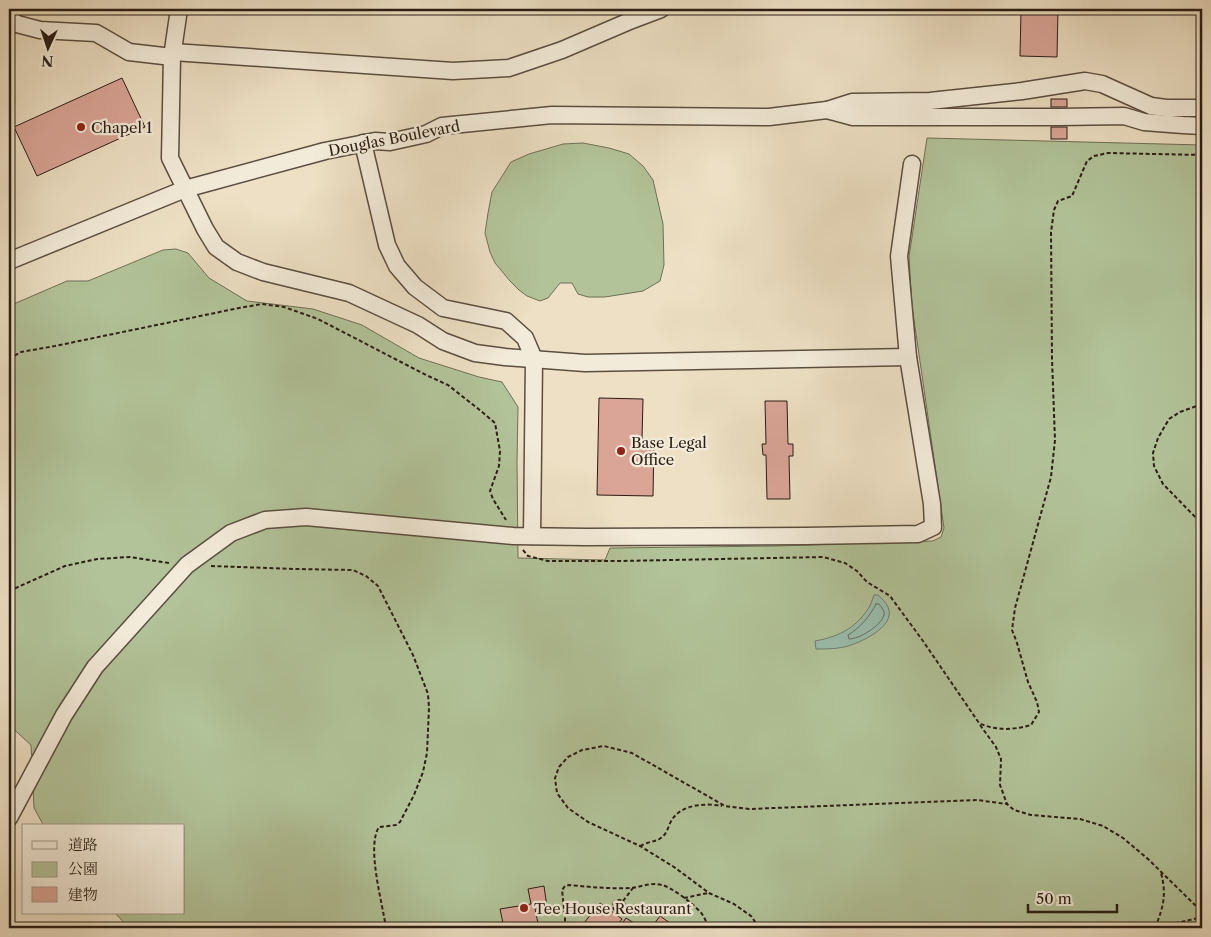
<svg xmlns="http://www.w3.org/2000/svg" width="1211" height="937" font-family="'Libre Caslon Text','Noto Serif JP',serif">
<style>
.green{fill:#b2c399;stroke:#6e7056}
.water{fill:#9abeae;stroke:#6d7e70}
.lines{fill:none;stroke-linecap:round;stroke-linejoin:round}
.shore{stroke:#626e61;stroke-width:1}
.building{fill:#daa597;stroke:#2a1d14}
.minor-casing{stroke:#5b4e40;stroke-width:19}
.path{stroke:#2a1d14;stroke-width:2;stroke-dasharray:4 2.5;stroke-linecap:butt}
.minor{stroke:#f3ebd9;stroke-width:16}
.poi-dot{fill:#8f2418;stroke:#f3ebd9;stroke-width:2}
.labels{text-anchor:middle;dominant-baseline:central;stroke-width:4.5;stroke-linejoin:round;paint-order:stroke}
.poi-label{font-size:15px;fill:#2a1d14;stroke:#f3ebd9;text-anchor:start}
.street-label{font-size:15px;fill:#2a1d14;stroke:#f3ebd9}
</style>
<rect width="100%" height="100%" fill="#ede0c4"/>
<filter id="stains"><feTurbulence type="fractalNoise" baseFrequency=".004" numOctaves="4"/><feColorMatrix values="0 0 0 0 .2 0 0 0 0 .09 0 0 0 0 .02 0 0 0 .5 -.17"/></filter>
<radialGradient id="worn" r=".72"><stop offset=".6" stop-color="#630" stop-opacity="0"/><stop offset="1" stop-color="#630" stop-opacity=".3"/></radialGradient>
<g class="green">
<polygon points="927,138 1202,145 1202,928 129,928 115,913 184,913 184,826 44,826 34,808 31,745 9,725 9,306 67,281 88,281 163,250 176,249 188,253 209,278 247,301 313,309 362,325 419,358 479,377 502,382 518,407 517,462 518,558 605,560 610,548 776,546 933,541 941,537 944,528 912,306 909,257"/>
<polygon points="583,143 609,148 629,154 643,166 653,180 663,224 664,265 660,281 643,291 605,297 588,297 578,294 572,283 560,283 548,298 540,301 527,296 519,290 510,281 495,263 490,252 485,233 488,213 492,192 511,162 529,154 563,144"/>
</g>
<path class="water" d="M 874,595 L 878,595 C 881,598 886,602 888,607 C 897,627 858,644 844,647 C 835,649 825,649 816,649 L 815,641 C 837,637 855,629 868,609 C 871,605 872,600 874,595 Z"/>
<g class="lines">
<path class="shore" d="M 876,604 L 879,604 C 882,608 885,611 884,615 C 881,626 859,639 849,639 L 848,635 C 860,628 870,616 876,604 Z"/>
</g>
<g class="building">
<polygon points="1021,9 1058,9 1057,57 1020,56"/>
<polygon points="122,78 145,127 37,176 14,127"/>
<rect x="1051" y="99" width="16" height="8"/>
<rect x="1051" y="127" width="16" height="12"/>
<polygon points="599,398 643,399 642,439 654,440 653,496 597,495"/>
<polygon points="765,401 787,401 788,444 793,444 793,456 789,456 790,499 767,499 766,455 763,455 762,444 766,444"/>
<polygon points="544,886 547,907 535,909 539,928 504,928 500,909 531,904 528,889"/>
<polygon points="600,903 622,919 615,928 580,928"/>
<polygon points="660,916 677,928 651,928"/>
<polygon points="626,918 642,928 619,928"/>
</g>
<g class="lines">
<g class="minor-casing">
<g id="minor">
<polyline points="179,9 172,57 170,158 205,229 216,247 237,262 263,272 349,293 418,325 443,341 475,353 505,357 585,363 908,357"/>
<polyline points="9,18 17,24 40,30 96,33 129,52 172,57"/>
<polyline points="173,52 453,71 509,68 562,50 632,20 661,9"/>
<polyline points="827,110 853,117 1059,117 1124,116 1144,122 1183,125 1202,126"/>
<polyline points="363,143 387,245 397,266 415,287 443,308 506,321 525,338 534,359 532,536"/>
<polyline points="9,261 185,189 325,151 375,141 390,142 426,134 442,126 552,115 769,117 827,110 852,102 930,101 1022,91 1085,81 1102,84 1151,106 1166,108 1202,108"/>
<polyline points="9,818 64,715 95,667 187,565 231,533 265,520 306,517 513,536 586,537 806,536 918,534 933,527 932,504 908,357 899,256 912,164"/>
</g>
</g>
<g class="path">
<polyline points="9,359 21,352 55,346 239,308 262,304 284,307 318,319 426,375 448,385 481,411 495,423 500,451 499,466 490,491 493,499 506,520"/>
<polyline points="1202,404 1180,412 1169,419 1158,438 1153,453 1154,466 1163,484 1202,524"/>
<path d="M 523,550 L 528,556 L 548,561 L 619,561 L 823,557 L 845,563 L 857,571 L 867,582 L 890,596 L 923,641 L 979,723 C 995,731 1014,730 1031,725 L 1039,712 L 1037,702 L 1028,682 L 1017,643 L 1012,630 L 1015,608 L 1051,477 L 1055,440 L 1052,359 L 1051,232 L 1054,210 L 1058,201 L 1072,196 L 1087,161 L 1094,156 L 1108,153 L 1202,155"/>
<path d="M 211,566 L 295,569 L 353,570 L 366,576 L 378,586 L 413,655 L 428,694 L 429,708 L 427,753 L 423,772 L 414,795 L 400,822 L 396,825 L 379,827 C 366,847 383,905 386,928"/>
<polyline points="9,591 65,566 97,559 130,557 169,563"/>
<polyline points="980,725 996,747 1001,759 1000,785 1007,804"/>
<path d="M 640,846 C 643,845 645,843 647,843 C 653,841 658,841 662,837 C 668,833 669,822 674,817 C 684,804 708,803 722,806"/>
<polyline points="684,898 708,893"/>
<circle cx="619" cy="906" r="6"/>
<polyline points="623,901 633,888"/>
<path d="M 565,928 L 565,917 L 562,890 L 565,886 L 569,885 C 590,887 611,889 631,888 C 641,887 651,882 662,885 C 672,887 696,906 702,914 C 705,918 707,923 707,928"/>
<polyline points="751,928 755,922"/>
<polyline points="758,928 758,926 751,916 734,904 709,893 674,867 640,846 588,822 568,808 557,793 555,778 559,767 568,757 582,750 604,746 632,753 725,806 749,809 977,800 1007,804 1014,810 1031,815 1080,819 1103,826 1123,838 1148,859 1196,906 1202,916"/>
<path d="M 1155,928 C 1163,908 1167,895 1161,873"/>
<polyline points="1156,928 1202,917"/>
</g>
<use href="#minor" class="minor"/>
</g>
<g class="poi-dot">
<circle cx="81" cy="127" r="5"/>
<circle cx="621" cy="451" r="5"/>
<circle cx="524" cy="908" r="5"/>
</g>
<g class="labels">
<g class="poi-label">
<text x="91" y="127">Chapel 1</text>
<text x="631" y="442">Base Legal<tspan x="631" dy="17">Office</tspan></text>
<text x="534" y="908">Tee House Restaurant</text>
</g>
<g class="street-label">
<text transform="translate(394 138) rotate(-11)">Douglas Boulevard</text>
</g>
</g>
<rect width="1211" height="937" fill="none" stroke="#ede0c4" stroke-width="30"/>
<rect x="10" y="10" width="1191" height="917" fill="none" stroke="#2a1d14" stroke-width="2.5"/>
<rect x="15" y="15" width="1181" height="907" fill="none" stroke="#2a1d14"/>
<rect x="22" y="824" width="162" height="90" fill="#f3ebd9" stroke="#a3998a"/>
<rect x="32" y="841" width="25" height="8" fill="#f3ebd9" stroke="#a3998a"/>
<text x="68" y="850" font-size="15" fill="#2a1d14">道路</text>
<rect x="32" y="862" width="25" height="15" fill="#b2c399" stroke="#a3998a"/>
<text x="68" y="874" font-size="15" fill="#2a1d14">公園</text>
<rect x="32" y="887" width="25" height="15" fill="#daa597" stroke="#a3998a"/>
<text x="68" y="900" font-size="15" fill="#2a1d14">建物</text>
<g transform="translate(48 48) rotate(183)" stroke="#f3ebd9" stroke-width="4" paint-order="stroke">
<path d="M0-4L9 19L0 12L-9 19Z" fill="#2a1d14"/>
<text y="-8" font-size="14" font-weight="bold" text-anchor="middle" fill="#2a1d14">N</text>
</g>
<path d="M1028 904v8h89v-8" fill="none" stroke="#2a1d14" stroke-width="2.5"/>
<text x="1036" y="904" font-size="15" fill="#2a1d14" stroke="#f3ebd9" stroke-width="4" paint-order="stroke">50 m</text>
<rect width="100%" height="100%" filter="url(#stains)"/>
<rect width="100%" height="100%" fill="url(#worn)"/>
</svg>
